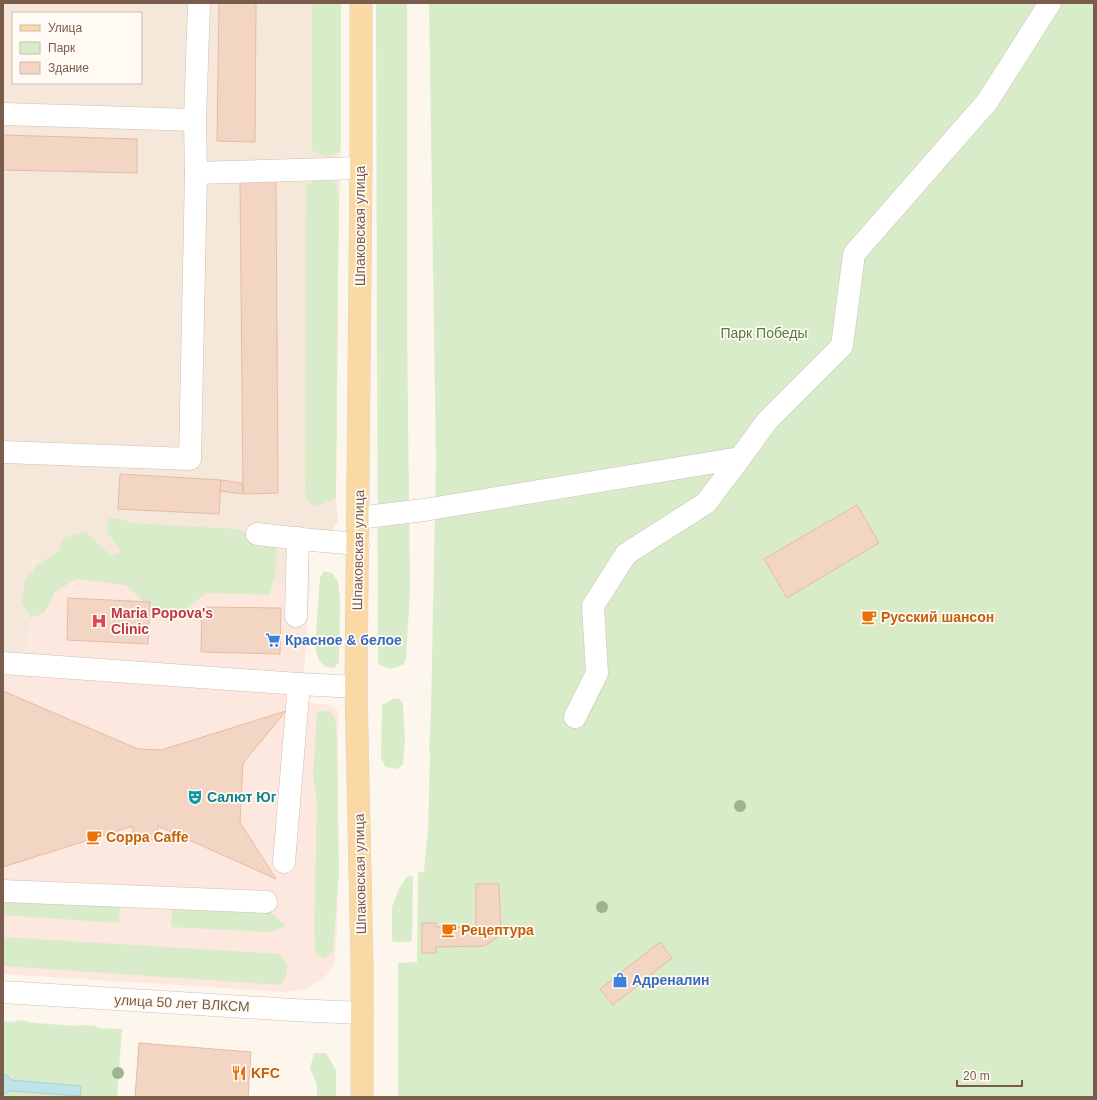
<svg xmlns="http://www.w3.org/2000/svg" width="1097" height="1100" font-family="Helvetica,sans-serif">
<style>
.residential{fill:#f5e8da;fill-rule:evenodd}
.commercial{fill:#fde8e0}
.green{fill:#d8ecc9}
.water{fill:#bfe3e8;stroke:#a5d3da}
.building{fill:#f3d5c3;stroke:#e6bba3}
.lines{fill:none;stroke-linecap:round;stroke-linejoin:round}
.minor-casing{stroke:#d1beb0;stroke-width:23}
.major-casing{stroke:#dad1cd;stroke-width:23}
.minor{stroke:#fff;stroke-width:22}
.major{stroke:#fbd9a5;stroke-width:22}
.tree{fill:#a0b28e}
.labels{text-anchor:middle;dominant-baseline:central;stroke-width:3.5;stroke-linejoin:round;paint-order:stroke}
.street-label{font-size:14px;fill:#7a5c4d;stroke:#fffaf3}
.park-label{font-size:14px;fill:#537a41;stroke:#fffaf3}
.health-label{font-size:14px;font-weight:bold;fill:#be3a42;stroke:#fffaf3;text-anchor:start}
.food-label{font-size:14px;font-weight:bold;fill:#c56008;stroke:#fffaf3;text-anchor:start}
.shop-label{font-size:14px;font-weight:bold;fill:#366cbe;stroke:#fffaf3;text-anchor:start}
.culture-label{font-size:14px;font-weight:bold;fill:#0d838f;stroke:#fffaf3;text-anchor:start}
</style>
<rect width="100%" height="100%" fill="#fdf6ec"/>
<path class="residential" d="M 3,3 L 341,3 L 341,141 L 338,249 L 336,497 L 338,521 L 332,531 L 308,532 L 310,587 L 33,560 L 25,675 L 3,673 ZM 13,13 L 141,13 L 141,83 L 13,83 Z"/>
<polygon class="commercial" points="33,560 310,587 302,702 332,705 338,711 337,934 334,964 324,978 306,989 286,992 3,974 3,673 25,675"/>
<g class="green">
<path d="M 312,3 L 341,3 L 341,141 L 340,151 C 326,159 325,157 312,150 Z"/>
<polygon points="376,3 407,3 407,322 410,589 406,659 403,665 390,669 378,664"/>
<polygon points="429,3 1094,3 1094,1097 398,1097 398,963 417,962 418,873 424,871 428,830 430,754 429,753 431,710 436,461"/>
<polygon points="328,180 335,182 339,195 336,497 317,507 307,500 305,491 306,186 314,181"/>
<polygon points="109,518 121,519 131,523 237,529 277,548 275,573 269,595 206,593 177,617 150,608 126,585 76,579 55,592 44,613 31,618 22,603 25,581 37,564 58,552 63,538 87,532 97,543 112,556 121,552 107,532"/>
<polygon points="324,571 332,573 338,582 340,599 339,662 334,668 326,667 319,661 315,647 320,578"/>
<polygon points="399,698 403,704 405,738 403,764 397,769 386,767 381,759 382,705 393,699"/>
<polygon points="317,711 329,711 335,717 337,739 339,874 333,951 324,959 315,953 314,926 317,801 313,775"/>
<polygon points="410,876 413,877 412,939 410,942 394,942 392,940 392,907 400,887 407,877"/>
<polygon points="3,897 120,905 119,923 3,915"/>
<polygon points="172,908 270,912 286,926 271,932 171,927"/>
<path d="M 3,937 L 279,954 C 291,965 288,972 281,985 L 3,966 Z"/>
<polygon points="20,1020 35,1023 75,1026 83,1025 96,1026 98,1028 122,1029 117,1097 3,1097 3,1021 11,1022"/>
<polygon points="314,1053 326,1053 336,1070 336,1097 317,1097 317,1085 310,1068"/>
</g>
<polygon class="water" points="3,1074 8,1076 11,1080 81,1086 80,1096 10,1091 3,1095"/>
<g class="building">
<polygon points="219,3 256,3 255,142 217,141"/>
<polygon points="3,135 137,139 137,173 3,170"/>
<polygon points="240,181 276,181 278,493 243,494"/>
<polygon points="120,474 221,480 219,514 118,509"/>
<polygon points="221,480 242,483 243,494 220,491"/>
<polygon points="857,505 879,543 787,598 764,559"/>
<polygon points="68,598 150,602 148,644 67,640"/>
<polygon points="202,607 281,608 280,654 201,652"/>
<polygon points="3,691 138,749 161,750 286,711 243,763 240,822 276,879 158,826 158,840 133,840 133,826 3,867"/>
<polygon points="476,884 499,884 501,935 484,946 436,947 436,953 422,953 422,923 436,923 436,927 476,927"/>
<polygon points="660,942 672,958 613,1005 600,989"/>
<polygon points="139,1043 251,1052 248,1097 135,1097"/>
</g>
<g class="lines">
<g class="minor-casing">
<g id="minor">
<polyline points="3,114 195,120"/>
<polyline points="196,173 195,120 199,3"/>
<polyline points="3,452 190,459 196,173 361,168"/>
<polyline points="358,518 424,510 740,458 767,421 842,346 854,254 987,102 1050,3"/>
<polyline points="257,534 311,540 358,544"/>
<polyline points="296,616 298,538"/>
<polyline points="3,663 299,684 356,687"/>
<polyline points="575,717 597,673 593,606 626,554 706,503 740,458"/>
<polyline points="284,862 299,684"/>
<polyline points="3,891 266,902"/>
<polyline points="3,992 293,1010 362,1013"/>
</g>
</g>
<g class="major-casing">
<polyline id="major" points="361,3 361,168 356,687 362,964 362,1097"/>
</g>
<use href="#minor" class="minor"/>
<use href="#major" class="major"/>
</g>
<g class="tree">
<circle cx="740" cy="806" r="6"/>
<circle cx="602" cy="907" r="6"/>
<circle cx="118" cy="1073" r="6"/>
</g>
<defs>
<g id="cafe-bare" transform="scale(1.2)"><path d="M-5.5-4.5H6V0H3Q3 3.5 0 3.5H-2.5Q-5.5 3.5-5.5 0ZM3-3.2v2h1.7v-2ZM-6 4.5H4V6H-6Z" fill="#e8710a" stroke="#fffaf3" stroke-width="2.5" paint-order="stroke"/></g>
<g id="hospital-bare" transform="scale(1.2)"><path d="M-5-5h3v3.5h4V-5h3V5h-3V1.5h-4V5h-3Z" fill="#e0444e" stroke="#fffaf3" stroke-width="2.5" paint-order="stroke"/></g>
<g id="supermarket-bare" transform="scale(1.2)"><path d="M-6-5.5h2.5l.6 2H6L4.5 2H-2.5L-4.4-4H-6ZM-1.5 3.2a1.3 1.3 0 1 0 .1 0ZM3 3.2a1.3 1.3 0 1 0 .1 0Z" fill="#3f7fe0" stroke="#fffaf3" stroke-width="2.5" paint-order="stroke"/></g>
<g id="theatre-bare" transform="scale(1.2)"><path d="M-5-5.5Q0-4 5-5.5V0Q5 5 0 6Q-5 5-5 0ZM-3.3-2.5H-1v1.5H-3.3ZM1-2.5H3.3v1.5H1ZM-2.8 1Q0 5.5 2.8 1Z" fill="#0f9aa8" stroke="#fffaf3" stroke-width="2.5" paint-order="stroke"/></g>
<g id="shop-bare" transform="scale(1.2)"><path d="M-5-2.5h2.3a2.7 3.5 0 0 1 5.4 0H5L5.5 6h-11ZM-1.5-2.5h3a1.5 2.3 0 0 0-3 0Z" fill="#3f7fe0" stroke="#fffaf3" stroke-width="2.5" paint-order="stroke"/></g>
<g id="restaurant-bare" transform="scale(1.2)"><path d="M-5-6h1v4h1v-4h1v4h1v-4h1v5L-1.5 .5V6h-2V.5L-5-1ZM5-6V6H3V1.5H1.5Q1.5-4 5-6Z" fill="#e8710a" stroke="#fffaf3" stroke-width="2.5" paint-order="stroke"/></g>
</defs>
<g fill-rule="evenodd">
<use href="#cafe-bare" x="869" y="617"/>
<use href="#hospital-bare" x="99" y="621"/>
<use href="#supermarket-bare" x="273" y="640"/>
<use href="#theatre-bare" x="195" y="797"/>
<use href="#cafe-bare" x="94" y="837"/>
<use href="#cafe-bare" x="449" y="930"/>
<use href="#shop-bare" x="620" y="980"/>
<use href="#restaurant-bare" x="239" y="1073"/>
</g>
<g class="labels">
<g class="street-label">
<text transform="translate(360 226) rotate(-90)">Шпаковская улица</text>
<text transform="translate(358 550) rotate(-89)">Шпаковская улица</text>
<text transform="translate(360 874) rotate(-91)">Шпаковская улица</text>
<text transform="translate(182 1003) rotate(3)">улица 50 лет ВЛКСМ</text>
</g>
<g class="park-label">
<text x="764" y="333">Парк Победы</text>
</g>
<g class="health-label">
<text x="111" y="613">Maria Popova's<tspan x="111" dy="16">Clinic</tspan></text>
</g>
<g class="food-label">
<text x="881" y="617">Русский шансон</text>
<text x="106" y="837">Coppa Caffe</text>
<text x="461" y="930">Рецептура</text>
<text x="251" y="1073">KFC</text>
</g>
<g class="shop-label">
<text x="285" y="640">Красное &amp; белое</text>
<text x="632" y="980">Адреналин</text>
</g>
<g class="culture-label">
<text x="207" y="797">Салют Юг</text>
</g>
</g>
<rect width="1097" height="1100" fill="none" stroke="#7a5c4d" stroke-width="8"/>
<rect x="12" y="12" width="130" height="72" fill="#fffaf3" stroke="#cabbb1"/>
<rect x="20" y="25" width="20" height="6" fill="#fbd9a5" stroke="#cabbb1"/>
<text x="48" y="32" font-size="12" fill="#7a5c4d">Улица</text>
<rect x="20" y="42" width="20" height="12" fill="#d8ecc9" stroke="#cabbb1"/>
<text x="48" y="52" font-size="12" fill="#7a5c4d">Парк</text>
<rect x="20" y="62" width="20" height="12" fill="#f3d5c3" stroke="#cabbb1"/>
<text x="48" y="72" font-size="12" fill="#7a5c4d">Здание</text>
<path d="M957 1080v6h65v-6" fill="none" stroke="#7a5c4d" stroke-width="2"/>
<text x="963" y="1080" font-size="12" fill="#7a5c4d" stroke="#fffaf3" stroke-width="3" paint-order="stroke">20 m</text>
</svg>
